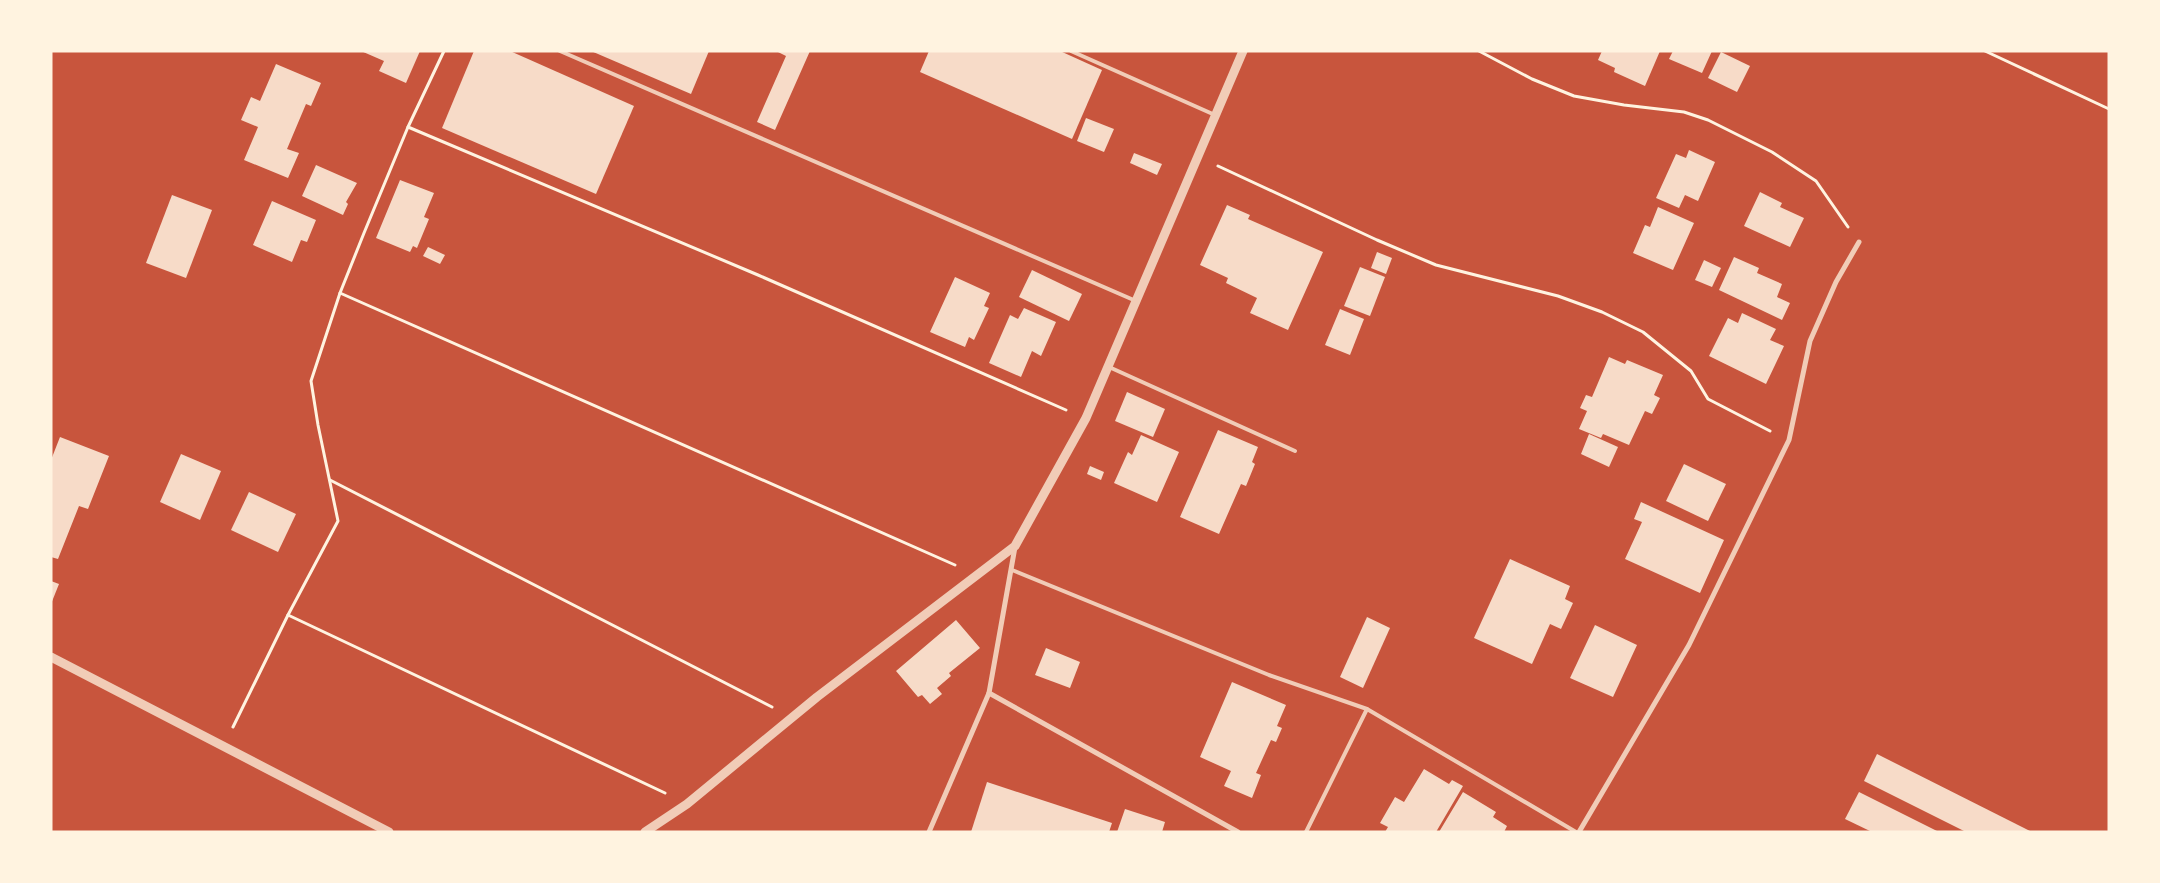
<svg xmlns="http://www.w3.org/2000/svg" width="2160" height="883" font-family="Karla,sans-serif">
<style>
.building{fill:#f7dbc8}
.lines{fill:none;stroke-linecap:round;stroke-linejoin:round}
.path{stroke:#fff3e0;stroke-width:3}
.service{stroke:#f1ccb7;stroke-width:4}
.minor{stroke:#f1ccb7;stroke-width:5}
.tertiary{stroke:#f1ccb7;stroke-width:9}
</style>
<rect width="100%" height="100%" fill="#c8553d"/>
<g class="building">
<polygon points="361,51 420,51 406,83 379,71 384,61"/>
<polygon points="474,51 510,51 634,106 596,194 442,128"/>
<polygon points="591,51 709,51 691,94"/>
<polygon points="776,51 810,51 775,130 757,122 786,56"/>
<polygon points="929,51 1060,51 1102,70 1072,139 920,72"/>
<polygon points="1602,51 1660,51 1645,86 1614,72 1615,68 1598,60"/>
<polygon points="1673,51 1712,51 1702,73 1669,59"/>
<polygon points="1721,52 1750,66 1737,92 1708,78"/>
<polygon points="276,64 321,83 311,106 306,104 287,149 299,153 288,178 244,160 258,127 241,120 251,97 260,101"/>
<polygon points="1086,118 1114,129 1104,152 1077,141"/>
<polygon points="1689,150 1715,162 1698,201 1685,195 1679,208 1656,198 1676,154 1686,158"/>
<polygon points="1134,153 1162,164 1157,175 1130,163"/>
<polygon points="316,165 357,183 346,202 348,204 343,215 302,196"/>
<polygon points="400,180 434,193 424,217 429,219 417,248 413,246 410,252 376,238"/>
<polygon points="1760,192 1782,203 1780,207 1804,218 1790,247 1744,226"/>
<polygon points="172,195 212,210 186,278 146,263"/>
<polygon points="272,201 316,220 307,242 301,240 292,262 253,245"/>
<polygon points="1227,205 1250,215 1248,219 1323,252 1288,330 1250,313 1257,298 1226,283 1228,278 1200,265"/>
<polygon points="1658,207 1694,223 1673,270 1633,253 1645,225 1650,227"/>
<polygon points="428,247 445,255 440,264 423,256"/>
<polygon points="1377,252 1392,258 1386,274 1371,268"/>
<polygon points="1734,257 1759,268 1757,273 1782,284 1777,297 1790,303 1782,320 1719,290"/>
<polygon points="1704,260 1721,268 1712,287 1695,280"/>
<polygon points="1360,267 1385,277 1370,316 1344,306"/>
<polygon points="1032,270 1082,294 1069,321 1019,297"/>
<polygon points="955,277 990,293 984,306 989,308 974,340 969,337 965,347 930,332"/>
<polygon points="1024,308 1056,322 1041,356 1032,351 1021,377 989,363 1010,315 1018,319"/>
<polygon points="1340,309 1364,319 1350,355 1325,345"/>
<polygon points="1742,313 1776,329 1770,340 1784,346 1766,384 1709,356 1728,318 1738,323"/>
<polygon points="1609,357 1625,364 1627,360 1663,375 1654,395 1660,398 1652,414 1645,411 1629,445 1603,434 1601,438 1579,429 1587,411 1580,408 1586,395 1592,397"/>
<polygon points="1127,392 1165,409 1153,437 1115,421"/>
<polygon points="1218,430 1258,447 1252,462 1255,464 1246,486 1241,484 1219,534 1180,517"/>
<polygon points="1589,434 1618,447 1609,467 1581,454"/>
<polygon points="1141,435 1179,452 1157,502 1114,483 1128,452 1132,455"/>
<polygon points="60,437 109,456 88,509 79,506 58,559 51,557 51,460"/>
<polygon points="181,454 221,471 200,520 160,502"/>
<polygon points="1684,464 1726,484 1708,521 1666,501"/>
<polygon points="1090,466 1104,472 1101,480 1087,474"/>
<polygon points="249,492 296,514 278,552 231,530"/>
<polygon points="1641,502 1724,540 1700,593 1625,559 1642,522 1634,519"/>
<polygon points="1510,559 1570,586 1565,599 1573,603 1561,629 1550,624 1532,664 1474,638"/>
<polygon points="51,581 59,584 51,604"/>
<polygon points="1367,617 1390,628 1363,688 1340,677"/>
<polygon points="956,620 980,648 949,673 951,676 937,688 942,694 930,704 922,695 918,697 896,671"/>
<polygon points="1595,625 1637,645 1613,697 1570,678"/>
<polygon points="1046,648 1080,662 1070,688 1035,675"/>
<polygon points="1232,682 1286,705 1277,726 1282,728 1276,742 1271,740 1256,773 1261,775 1252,798 1224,786 1231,771 1200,757"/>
<polygon points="1877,754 2032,832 1966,832 1864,781"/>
<polygon points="1424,769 1449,784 1452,780 1463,786 1436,832 1385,832 1388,827 1380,823 1395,797 1404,802"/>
<polygon points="987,782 1112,823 1109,832 971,832"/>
<polygon points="1463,792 1496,812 1493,817 1507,826 1504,832 1439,832"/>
<polygon points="1859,792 1939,832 1872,832 1845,819"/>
<polygon points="1125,809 1165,822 1162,832 1117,832"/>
</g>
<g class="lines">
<g class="path">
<polyline points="1479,51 1532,79 1574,96 1624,105 1684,112 1708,120 1772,152 1816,181 1848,227"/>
<polyline points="1985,51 2109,109"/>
<polyline points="408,127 758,275 1066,410"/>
<polyline points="1218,166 1377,240 1436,265 1558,296 1602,312 1643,332 1691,371 1708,399 1770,431"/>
<polyline points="340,293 955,565"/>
<polyline points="330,480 772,707"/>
<polyline points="288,615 665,793"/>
<polyline points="233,727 288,615 338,521 318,425 311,381 340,293 364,233 408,127 444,51"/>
</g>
<g class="service">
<polyline points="560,51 1136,301"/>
<polyline points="1071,51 1215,115"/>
<polyline points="1109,367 1295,451"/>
<polyline points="1012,570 1269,675 1367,709 1576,832"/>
<polyline points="1306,832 1367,709"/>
</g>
<g class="minor">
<polyline points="989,693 1238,832"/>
<polyline points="929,832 989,693 1015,547"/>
<polyline points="1579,832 1689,645 1789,440 1810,341 1836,282 1859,242"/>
</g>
<g class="tertiary">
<polyline points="51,657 389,832"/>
<polyline points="645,832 687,804 817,697 1015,546 1086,418 1243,51"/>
</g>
</g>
<rect width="2160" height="883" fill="none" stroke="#fff3e0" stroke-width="105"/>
</svg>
